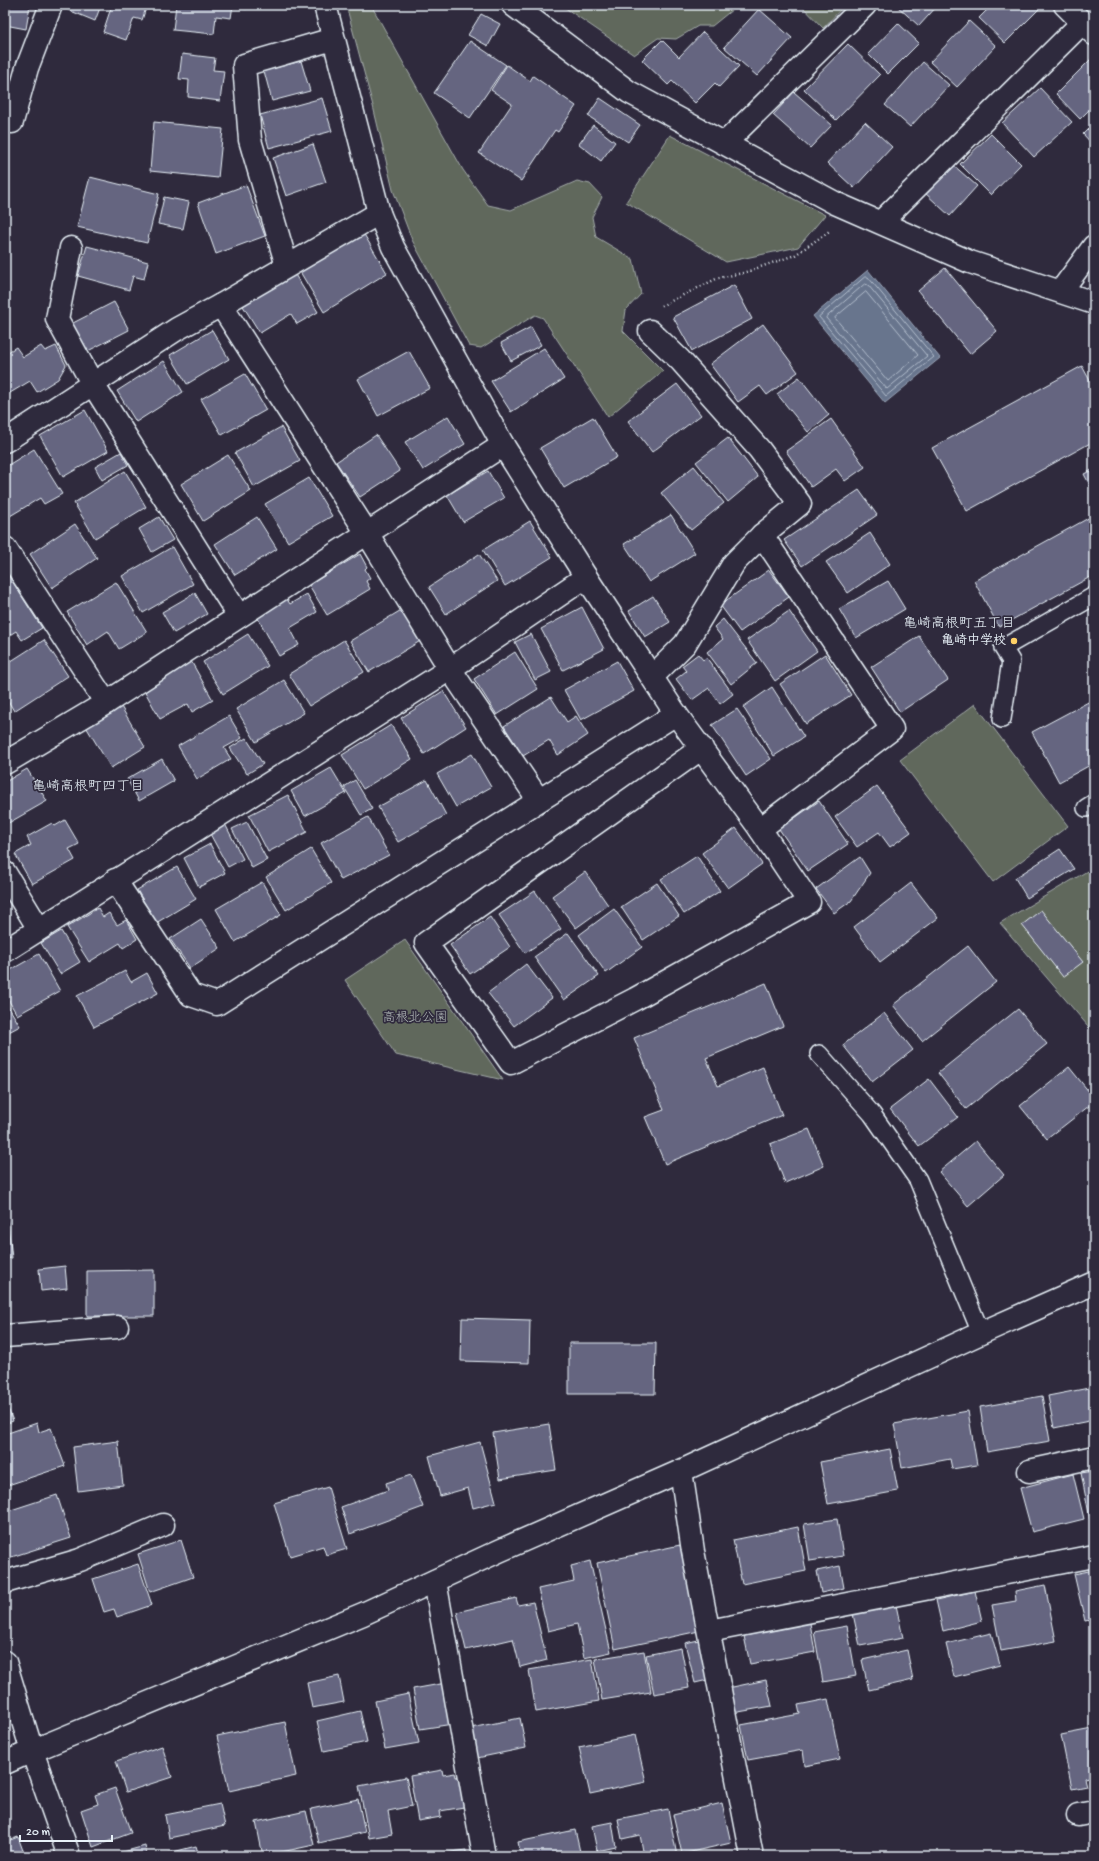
<svg xmlns="http://www.w3.org/2000/svg" width="1099" height="1861" font-family="'Gochi Hand','Klee One',sans-serif">
<style>
.green{fill:#60685b;stroke:#a4acaa}
.water{fill:#67748d;stroke:#9ba6b8}
.lines{fill:none;stroke-linecap:round;stroke-linejoin:round}
.shore{stroke:#b4bfcd;stroke-width:1}
.building{fill:#656580;stroke:#e8f1f8}
.service-casing{stroke:#e8f1f8;stroke-width:20}
.minor-casing{stroke:#e8f1f8;stroke-width:25}
.tertiary-casing{stroke:#e8f1f8;stroke-width:25}
.secondary-casing{stroke:#e8f1f8;stroke-width:25}
.path{stroke:#e8f1f8;stroke-width:2.5;stroke-dasharray:1 3;stroke-linecap:butt}
.service{stroke:#2f2a3d;stroke-width:17}
.minor{stroke:#2f2a3d;stroke-width:22}
.tertiary{stroke:#2f2a3d;stroke-width:22}
.secondary{stroke:#2f2a3d;stroke-width:22}
.poi-dot{fill:#ffd166;stroke:#2f2a3d;stroke-width:1.5}
.labels{text-anchor:middle;dominant-baseline:central;stroke-width:3.5;stroke-linejoin:round;paint-order:stroke}
.poi-label{font-size:13px;font-weight:bold;fill:#e8f1f8;stroke:#2f2a3d;text-anchor:end}
.park-label{font-size:13px;fill:#b2bab9;stroke:#2f2a3d}
.neighbourhood-label{font-size:14px;fill:#e8f1f8;stroke:#2f2a3d}
</style>
<rect width="100%" height="100%" fill="#2f2a3d"/>
<filter id="ink" filterUnits="userSpaceOnUse"><feTurbulence type="fractalNoise" baseFrequency=".025" numOctaves="2"/><feDisplacementMap in="SourceGraphic" scale="8" xChannelSelector="R" yChannelSelector="G"/><feConvolveMatrix kernelMatrix="1 2 1 2 8 2 1 2 1" color-interpolation-filters="sRGB"/></filter>
<g filter="url(#ink)">
<g class="green">
<polygon points="346,5 371,5 463,170 488,205 511,210 577,181 590,184 602,197 592,217 596,237 633,259 641,294 626,310 623,331 663,371 608,417 543,318 535,315 481,348 469,346 412,240 393,190 373,106"/>
<polygon points="561,5 738,5 712,26 698,26 676,39 658,38 634,55"/>
<polygon points="801,5 845,5 823,28"/>
<polygon points="670,135 825,215 798,247 726,262 626,202"/>
<polygon points="975,704 1068,826 993,882 900,760"/>
<polygon points="1094,867 1094,1033 1000,923"/>
<polygon points="405,940 503,1080 396,1055 345,980"/>
</g>
<polygon class="water" points="868,270 940,358 885,403 813,316"/>
<g class="lines">
<g class="shore">
<polygon points="865,277 868,277 934,357 886,396 819,317"/>
<polygon points="865,284 868,285 927,356 887,389 826,318"/>
<polygon points="866,292 918,355 888,381 835,318"/>
</g>
</g>
<g class="building">
<polygon points="9,5 30,5 26,29 5,25"/>
<polygon points="61,5 101,5 95,21 61,7"/>
<polygon points="112,5 147,5 142,20 134,18 126,40 103,32"/>
<polygon points="176,5 233,5 231,18 216,16 214,34 173,30"/>
<polygon points="244,5 261,5 245,9"/>
<polygon points="896,5 938,5 919,26"/>
<polygon points="992,5 1043,5 1005,43 979,18"/>
<polygon points="759,9 792,38 757,76 724,47"/>
<polygon points="481,14 500,24 488,46 468,35"/>
<polygon points="969,21 996,46 957,87 930,62"/>
<polygon points="898,23 919,43 888,74 868,54"/>
<polygon points="703,32 739,66 719,87 715,83 695,103 672,81 668,85 642,60 662,40 679,57"/>
<polygon points="470,41 506,65 470,118 434,93"/>
<polygon points="848,44 880,75 836,120 804,89"/>
<polygon points="182,54 215,58 213,70 224,71 220,101 188,97 189,80 179,79"/>
<polygon points="1094,56 1094,105 1080,119 1056,94"/>
<polygon points="301,61 310,91 272,101 264,71"/>
<polygon points="923,62 949,85 910,127 885,105"/>
<polygon points="507,65 530,81 533,76 576,106 558,132 555,130 521,181 479,153 512,104 491,90"/>
<polygon points="1040,88 1072,122 1034,157 1002,123"/>
<polygon points="794,92 832,125 810,148 773,115"/>
<polygon points="322,98 332,131 269,148 260,115"/>
<polygon points="600,98 640,125 628,142 588,116"/>
<polygon points="154,122 223,129 218,178 150,171"/>
<polygon points="865,122 892,147 854,188 827,163"/>
<polygon points="1094,123 1094,146 1083,134"/>
<polygon points="593,125 615,142 601,161 579,144"/>
<polygon points="991,134 1021,164 991,195 960,164"/>
<polygon points="313,144 326,182 286,196 273,158"/>
<polygon points="951,163 977,186 950,216 924,192"/>
<polygon points="90,177 159,194 147,243 77,227"/>
<polygon points="246,185 265,236 216,254 198,203"/>
<polygon points="164,197 189,202 183,229 158,224"/>
<polygon points="362,231 387,273 324,312 299,270"/>
<polygon points="87,246 148,262 144,279 133,276 129,290 78,276"/>
<polygon points="945,268 997,331 970,354 918,291"/>
<polygon points="294,273 318,312 297,324 291,314 260,333 243,306 265,292 262,287"/>
<polygon points="734,285 752,319 692,351 673,317"/>
<polygon points="114,302 129,330 86,352 71,324"/>
<polygon points="763,324 798,372 767,395 760,386 738,402 710,364"/>
<polygon points="531,327 541,345 511,361 501,343"/>
<polygon points="212,330 229,359 187,384 170,355"/>
<polygon points="41,346 45,351 56,346 66,365 58,379 37,392 30,381 5,396 5,354 16,347 23,357"/>
<polygon points="544,348 564,379 511,412 491,381"/>
<polygon points="409,351 430,388 378,416 358,379"/>
<polygon points="164,361 183,392 136,422 117,391"/>
<polygon points="1082,366 1094,388 1094,441 967,511 932,448"/>
<polygon points="245,374 266,410 222,435 201,399"/>
<polygon points="799,377 829,415 808,432 777,394"/>
<polygon points="677,384 701,415 652,452 628,421"/>
<polygon points="85,410 108,451 63,477 40,436"/>
<polygon points="448,416 465,444 423,470 405,442"/>
<polygon points="593,417 617,457 564,488 540,448"/>
<polygon points="831,419 865,467 845,481 836,469 811,487 786,451"/>
<polygon points="281,427 300,461 254,487 235,453"/>
<polygon points="376,435 400,471 360,497 336,462"/>
<polygon points="728,438 758,477 728,502 696,462"/>
<polygon points="34,449 62,494 44,504 40,498 10,516 5,507 5,467"/>
<polygon points="121,452 128,465 102,480 95,467"/>
<polygon points="228,455 251,491 203,521 181,484"/>
<polygon points="694,466 724,503 691,530 661,493"/>
<polygon points="1094,469 1094,493 1084,474"/>
<polygon points="125,471 146,507 95,538 74,503"/>
<polygon points="488,471 504,498 463,522 447,495"/>
<polygon points="309,478 332,516 288,542 265,504"/>
<polygon points="859,490 877,515 802,566 784,540"/>
<polygon points="671,515 695,553 649,582 624,544"/>
<polygon points="1094,515 1094,575 999,627 974,581"/>
<polygon points="159,517 173,540 152,552 139,529"/>
<polygon points="257,517 277,549 235,575 215,544"/>
<polygon points="530,521 552,557 505,586 483,550"/>
<polygon points="75,524 97,558 52,588 30,554"/>
<polygon points="870,533 890,564 848,593 826,562"/>
<polygon points="172,547 193,584 143,613 122,576"/>
<polygon points="360,554 367,567 365,569 370,578 366,581 370,589 327,615 309,585"/>
<polygon points="479,554 497,581 446,614 429,587"/>
<polygon points="769,570 789,597 740,632 720,605"/>
<polygon points="9,576 42,628 22,640 16,631 5,638 5,578"/>
<polygon points="888,581 905,609 856,638 839,609"/>
<polygon points="116,582 147,632 119,649 108,631 87,645 67,612"/>
<polygon points="195,593 207,614 174,633 162,612"/>
<polygon points="307,594 317,612 290,628 299,645 279,656 255,613 285,596 290,604"/>
<polygon points="653,596 670,622 645,637 629,611"/>
<polygon points="582,607 604,649 563,670 541,629"/>
<polygon points="403,609 422,640 369,672 350,641"/>
<polygon points="789,611 817,651 775,681 747,640"/>
<polygon points="723,619 757,663 731,684 707,652 723,639 714,627"/>
<polygon points="248,634 268,666 223,694 203,662"/>
<polygon points="531,634 551,672 535,680 515,642"/>
<polygon points="919,636 948,680 900,712 871,667"/>
<polygon points="44,640 68,676 14,711 5,696 5,665"/>
<polygon points="344,640 364,672 309,706 289,674"/>
<polygon points="515,652 538,689 497,715 474,679"/>
<polygon points="698,654 703,660 706,657 733,694 720,704 709,688 692,700 676,679 686,671 682,666"/>
<polygon points="825,654 851,695 806,724 780,684"/>
<polygon points="191,661 213,700 192,712 188,704 160,719 143,688"/>
<polygon points="617,661 634,691 581,720 564,690"/>
<polygon points="284,680 304,713 256,742 236,709"/>
<polygon points="772,687 804,737 774,756 743,707"/>
<polygon points="443,691 466,727 424,754 401,718"/>
<polygon points="551,697 567,722 576,716 588,735 558,755 549,740 523,756 504,726"/>
<polygon points="1094,699 1094,763 1059,782 1032,732"/>
<polygon points="120,705 145,747 111,768 85,725"/>
<polygon points="737,709 771,759 746,776 712,725"/>
<polygon points="229,716 242,738 224,748 231,759 197,779 178,746"/>
<polygon points="391,725 412,759 363,789 342,755"/>
<polygon points="246,738 263,764 247,774 230,748"/>
<polygon points="472,754 491,787 456,807 437,774"/>
<polygon points="162,759 174,781 139,801 127,779"/>
<polygon points="331,768 346,793 305,816 291,791"/>
<polygon points="27,769 47,801 5,825 5,782"/>
<polygon points="355,780 372,809 361,815 344,787"/>
<polygon points="427,780 446,815 398,842 378,807"/>
<polygon points="877,786 911,832 890,847 879,832 857,847 835,817"/>
<polygon points="288,795 307,832 268,852 249,815"/>
<polygon points="819,801 848,844 808,871 779,829"/>
<polygon points="368,817 389,855 341,880 321,843"/>
<polygon points="65,820 79,844 69,849 75,860 32,884 15,854 31,845 27,837 52,823 55,826"/>
<polygon points="247,822 267,860 252,868 232,829"/>
<polygon points="225,824 243,859 228,867 209,832"/>
<polygon points="736,828 762,864 728,888 702,853"/>
<polygon points="210,844 225,873 199,887 184,858"/>
<polygon points="311,849 331,883 286,910 266,877"/>
<polygon points="1060,849 1074,869 1027,898 1015,878"/>
<polygon points="697,856 720,891 684,914 661,879"/>
<polygon points="860,857 870,873 851,901 834,913 816,889"/>
<polygon points="177,867 196,899 156,923 137,890"/>
<polygon points="585,872 608,905 576,928 552,896"/>
<polygon points="262,882 281,915 235,942 216,909"/>
<polygon points="657,883 679,916 643,940 621,907"/>
<polygon points="911,883 938,918 880,962 854,927"/>
<polygon points="535,891 561,929 525,953 499,915"/>
<polygon points="98,908 103,917 109,913 117,925 126,920 137,939 123,948 120,943 89,962 67,927"/>
<polygon points="614,909 642,947 606,973 579,935"/>
<polygon points="1041,910 1083,962 1063,977 1022,925"/>
<polygon points="490,917 510,947 470,974 450,945"/>
<polygon points="201,919 220,948 190,968 170,939"/>
<polygon points="61,931 80,962 60,974 41,943"/>
<polygon points="568,933 599,976 564,1000 534,957"/>
<polygon points="968,946 996,982 922,1041 893,1005"/>
<polygon points="39,954 60,991 17,1015 5,994 5,973"/>
<polygon points="526,964 552,998 514,1026 488,993"/>
<polygon points="125,971 131,982 147,973 158,993 94,1027 77,996"/>
<polygon points="766,983 783,1026 706,1058 718,1086 763,1067 782,1115 665,1164 645,1117 664,1110 634,1038"/>
<polygon points="5,1001 20,1026 5,1034"/>
<polygon points="1018,1009 1047,1044 966,1109 938,1073"/>
<polygon points="884,1013 913,1050 872,1082 843,1045"/>
<polygon points="1069,1067 1094,1098 1094,1102 1047,1139 1020,1106"/>
<polygon points="929,1079 958,1117 919,1146 890,1109"/>
<polygon points="809,1129 824,1166 785,1183 770,1144"/>
<polygon points="976,1141 1004,1175 968,1206 939,1172"/>
<polygon points="7,1216 12,1258 5,1259 5,1217"/>
<polygon points="65,1266 67,1288 41,1291 39,1269"/>
<polygon points="154,1270 154,1316 87,1316 87,1271"/>
<polygon points="462,1318 530,1320 529,1363 461,1361"/>
<polygon points="569,1343 656,1343 655,1394 569,1394"/>
<polygon points="1094,1387 1094,1420 1054,1428 1048,1396"/>
<polygon points="1042,1396 1050,1441 987,1452 980,1407"/>
<polygon points="5,1401 13,1421 5,1424"/>
<polygon points="968,1411 977,1465 952,1469 950,1459 902,1468 894,1424"/>
<polygon points="37,1423 39,1432 51,1428 65,1466 5,1486 5,1434"/>
<polygon points="549,1424 556,1470 500,1479 493,1433"/>
<polygon points="118,1441 123,1485 78,1491 73,1447"/>
<polygon points="480,1442 496,1502 473,1508 468,1488 440,1496 429,1456"/>
<polygon points="890,1449 898,1491 828,1504 820,1462"/>
<polygon points="1094,1471 1094,1519 1090,1519 1081,1473"/>
<polygon points="1073,1474 1084,1519 1032,1532 1020,1488"/>
<polygon points="411,1475 423,1507 350,1534 341,1507 388,1490 386,1483"/>
<polygon points="328,1487 347,1549 326,1555 323,1546 290,1556 274,1503"/>
<polygon points="57,1495 71,1538 5,1559 5,1512"/>
<polygon points="837,1519 843,1556 810,1561 804,1524"/>
<polygon points="798,1527 806,1571 742,1584 733,1540"/>
<polygon points="181,1540 193,1577 150,1592 138,1554"/>
<polygon points="680,1545 699,1631 615,1649 597,1563"/>
<polygon points="590,1561 611,1652 584,1658 577,1624 548,1631 538,1589 574,1581 571,1566"/>
<polygon points="138,1564 152,1605 117,1617 114,1609 104,1612 93,1579"/>
<polygon points="840,1566 844,1588 821,1593 817,1571"/>
<polygon points="1094,1570 1094,1619 1085,1621 1074,1574"/>
<polygon points="1045,1585 1056,1641 1001,1651 992,1605 1016,1601 1015,1591"/>
<polygon points="975,1591 982,1621 943,1631 936,1600"/>
<polygon points="516,1598 518,1605 533,1602 547,1660 520,1667 513,1639 466,1650 457,1612"/>
<polygon points="896,1605 903,1638 860,1646 853,1614"/>
<polygon points="810,1623 815,1652 750,1664 744,1636"/>
<polygon points="847,1626 856,1676 823,1682 814,1632"/>
<polygon points="991,1633 1000,1665 954,1677 946,1644"/>
<polygon points="703,1639 712,1679 695,1683 685,1643"/>
<polygon points="681,1648 689,1688 654,1694 646,1655"/>
<polygon points="907,1650 913,1680 869,1690 862,1660"/>
<polygon points="644,1651 651,1692 602,1700 595,1659"/>
<polygon points="592,1659 599,1701 536,1712 529,1670"/>
<polygon points="339,1676 344,1702 312,1708 307,1683"/>
<polygon points="766,1680 772,1706 733,1713 728,1688"/>
<polygon points="446,1683 453,1724 420,1729 413,1689"/>
<polygon points="408,1694 419,1743 385,1749 375,1701"/>
<polygon points="828,1699 840,1759 805,1766 803,1750 748,1760 741,1725 800,1714 798,1705"/>
<polygon points="360,1711 367,1742 324,1751 317,1721"/>
<polygon points="520,1718 526,1748 477,1758 471,1728"/>
<polygon points="285,1722 296,1776 229,1791 217,1736"/>
<polygon points="1092,1729 1094,1776 1085,1778 1087,1786 1072,1789 1061,1735"/>
<polygon points="635,1735 646,1782 590,1794 579,1747"/>
<polygon points="162,1746 172,1777 126,1792 116,1761"/>
<polygon points="442,1770 443,1775 455,1773 456,1777 464,1776 468,1797 462,1799 464,1807 440,1811 441,1817 418,1821 410,1776"/>
<polygon points="406,1777 412,1806 388,1811 392,1834 369,1838 359,1786"/>
<polygon points="115,1788 131,1833 93,1847 81,1810 98,1804 95,1795"/>
<polygon points="358,1799 365,1832 319,1843 311,1809"/>
<polygon points="722,1803 731,1843 682,1854 673,1815"/>
<polygon points="220,1804 225,1826 169,1838 165,1815"/>
<polygon points="668,1809 677,1856 644,1856 640,1835 622,1839 618,1819"/>
<polygon points="306,1811 314,1845 263,1856 256,1822"/>
<polygon points="612,1822 616,1847 597,1851 592,1826"/>
<polygon points="575,1830 581,1856 521,1856 518,1842"/>
<polygon points="18,1837 25,1856 5,1856 5,1842"/>
<polygon points="145,1846 147,1856 108,1856"/>
<polygon points="196,1846 199,1856 158,1856"/>
<polygon points="466,1850 466,1856 421,1856"/>
</g>
<g class="lines">
<g class="service-casing">
<g id="service">
<polyline points="1002,719 1011,661 1003,648 1094,596"/>
<polyline points="1086,808 1094,803"/>
<polyline points="819,1054 872,1114 918,1180 981,1333"/>
</g>
</g>
<g class="minor-casing">
<g id="minor">
<polyline points="325,5 379,213 393,247 503,445 586,577 676,714 760,829 809,902 635,999 511,1063 426,943 702,748"/>
<polyline points="513,5 629,92 835,203 970,262 1094,303"/>
<polyline points="1065,5 1094,34"/>
<polyline points="5,121 12,122 27,68 51,5"/>
<polyline points="725,143 865,5"/>
<polyline points="881,222 1083,22"/>
<polyline points="71,248 57,319 92,383 239,616"/>
<polyline points="287,266 250,140 244,65 333,39"/>
<polyline points="1061,291 1094,246"/>
<polyline points="221,305 367,533 450,669 538,799"/>
<polyline points="650,331 680,360 759,449 800,504 762,535 734,563 685,644 652,677"/>
<polyline points="5,441 177,329 221,305 379,213"/>
<polyline points="5,548 106,703"/>
<polyline points="5,763 106,703 503,445"/>
<polyline points="760,829 892,729 762,535"/>
<polyline points="5,873 39,929"/>
<polyline points="115,880 191,995 217,1004 676,714"/>
<polyline points="5,951 450,669 586,577"/>
<polyline points="5,1336 117,1327"/>
<polyline points="681,1471 693,1551 752,1856"/>
<polyline points="1029,1471 1094,1457"/>
<polyline points="435,1581 484,1856"/>
<polyline points="5,1582 80,1560 163,1525"/>
<polyline points="709,1631 1094,1556"/>
<polyline points="1078,1815 1094,1812"/>
</g>
</g>
<g class="tertiary-casing">
<polyline id="tertiary" points="5,1662 32,1751 363,1614 499,1551 681,1471 981,1333 1094,1283"/>
</g>
<g class="secondary-casing">
<polyline id="secondary" points="5,1763 32,1751 69,1856"/>
</g>
<polyline class="path" points="661,306 718,278 743,273 795,255 831,230"/>
<use href="#service" class="service"/>
<use href="#minor" class="minor"/>
<use href="#tertiary" class="tertiary"/>
<use href="#secondary" class="secondary"/>
</g>
</g>
<circle class="poi-dot" cx="1014" cy="641" r="4"/>
<g class="labels">
<g class="poi-label">
<text x="1006" y="641">亀崎中学校</text>
</g>
<g class="park-label">
<text x="415" y="1018">高根北公園</text>
</g>
<g class="neighbourhood-label">
<text x="959" y="624">亀崎高根町五丁目</text>
<text x="88" y="787">亀崎高根町四丁目</text>
</g>
</g>
<rect width="1099" height="1861" fill="none" stroke="#2f2a3d" stroke-width="20"/>
<rect x="10" y="10" width="1079" height="1841" fill="none" stroke="#e8f1f8" stroke-width="1.5" filter="url(#ink)"/>
<path d="M20 1835v6h92v-6" fill="none" stroke="#e8f1f8" stroke-width="2"/>
<text x="26" y="1835" font-size="12" fill="#e8f1f8" stroke="#2f2a3d" stroke-width="3" paint-order="stroke">20 m</text>
</svg>
